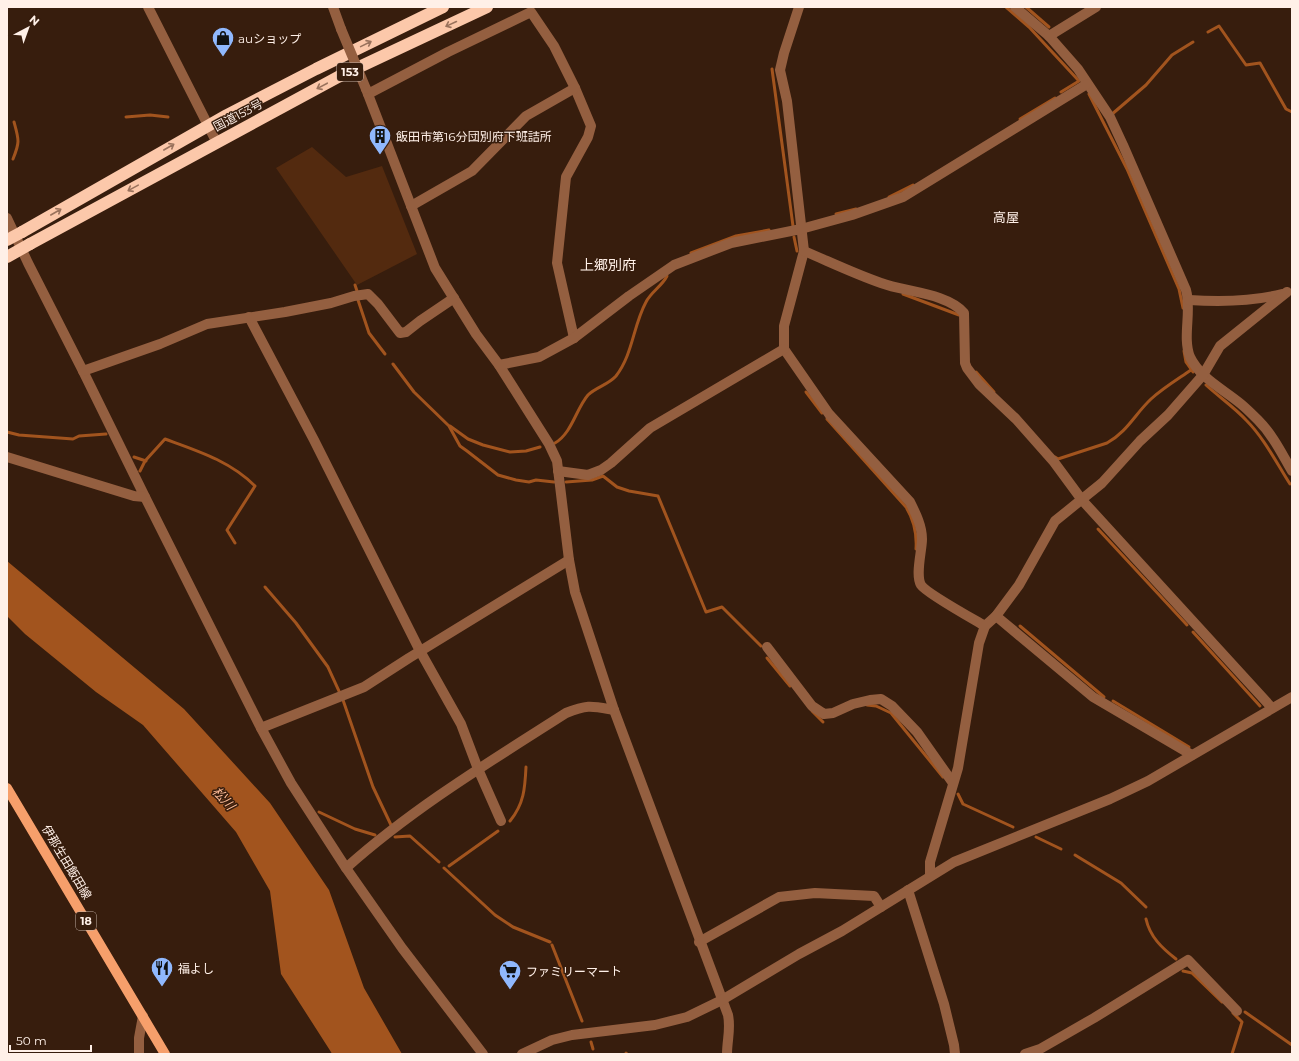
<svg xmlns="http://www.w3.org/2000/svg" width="1299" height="1061" font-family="Montserrat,'Noto Sans JP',sans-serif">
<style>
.green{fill:#532a0f}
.water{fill:#a2541e}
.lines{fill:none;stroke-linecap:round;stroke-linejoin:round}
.stream{stroke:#a2541e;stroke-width:3}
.minor{stroke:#945f40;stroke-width:10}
.major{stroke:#f69f6b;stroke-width:10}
.highway{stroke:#fcc8aa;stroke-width:12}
.minor-bridge{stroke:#945f40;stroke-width:10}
.highway-bridge{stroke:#fcc8aa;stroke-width:12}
.oneway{stroke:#9a725c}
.labels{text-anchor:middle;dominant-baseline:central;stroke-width:3;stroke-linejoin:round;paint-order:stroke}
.shield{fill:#371d0d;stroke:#c3b1a6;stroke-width:1}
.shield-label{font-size:11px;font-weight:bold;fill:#fff0e8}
.poi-label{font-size:12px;fill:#fff0e8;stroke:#371d0d;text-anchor:start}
.street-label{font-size:12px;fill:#fff0e8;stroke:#371d0d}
.neighbourhood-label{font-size:13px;fill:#fff0e8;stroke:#371d0d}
.water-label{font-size:13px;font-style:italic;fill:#ffbd98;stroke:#371d0d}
.quarter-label{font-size:14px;fill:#fff0e8;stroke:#371d0d}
</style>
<rect width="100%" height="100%" fill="#371d0d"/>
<polygon class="green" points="312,147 346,177 382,166 417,254 357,285 276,168"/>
<polygon class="water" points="7,561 184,709 270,803 329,890 364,988 402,1054 332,1054 331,1052 281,974 270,891 236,832 143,725 96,692 25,634 7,616"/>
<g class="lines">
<g class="stream">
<polyline points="1006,7 1029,27 1079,81 1061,92"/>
<polyline points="1026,7 1049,27"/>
<polyline points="1208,32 1219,26 1246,65 1260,63 1286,109 1292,112"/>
<polyline points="772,69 793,226"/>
<polyline points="1089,94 1127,169 1179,289 1183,308"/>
<polyline points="1111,115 1146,85 1172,55 1193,42"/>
<polyline points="126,117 150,115 168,117"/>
<polyline points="1020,119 1055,98"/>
<path d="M 13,159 C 20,142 19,140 14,122"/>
<polyline points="889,197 913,185"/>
<polyline points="836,214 856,209"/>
<polyline points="794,237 797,251"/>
<polyline points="691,253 736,236 769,230"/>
<polyline points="355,285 357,291"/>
<polyline points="903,294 959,315"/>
<polyline points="358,300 369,333 385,354"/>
<polyline points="1184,351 1186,362 1193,372"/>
<polyline points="393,364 414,392 449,426 460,446 467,451 498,475 516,480 529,482 536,480 554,482"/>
<polyline points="976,372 994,392"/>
<path d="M 1206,385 C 1219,397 1234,407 1246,420 C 1264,438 1276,462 1290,484"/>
<polyline points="806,392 822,413"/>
<path d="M 827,419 L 906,507 C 914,520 917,534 916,549"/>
<polyline points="450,426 468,439 483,445 510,452 526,451 540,447"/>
<polyline points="7,432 19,435 73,439 79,436 106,434"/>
<path d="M 555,443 C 572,433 576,409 588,395 C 596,387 608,385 616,376 C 633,354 633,326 646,302 C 651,292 662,286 667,276"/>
<polyline points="134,457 146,461"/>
<path d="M 1055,457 L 1058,459 L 1107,443 C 1127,432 1135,414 1151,399 C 1163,388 1178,379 1191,370"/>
<path d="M 140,471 L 145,461 L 165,439 C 198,451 230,461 255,486 L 227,530 L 235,543"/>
<polyline points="566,482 592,480 603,476 617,487 629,491 658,496 706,612 722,607 761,646"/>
<polyline points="1098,529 1187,625"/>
<polyline points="265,587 296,623 328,667 339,691"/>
<polyline points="1020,626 1104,697"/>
<polyline points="1193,632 1260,706"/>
<polyline points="767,658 790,686"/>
<polyline points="343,700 373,787 391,825"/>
<polyline points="1113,701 1189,747"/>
<polyline points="867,705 876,706 891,713 943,777"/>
<polyline points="812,711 823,722"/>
<polyline points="958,794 963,804 1013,827"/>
<polyline points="319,812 355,829 375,835"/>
<path d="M 510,821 C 524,804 525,788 526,767"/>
<polyline points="395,837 410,836 439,862"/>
<polyline points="1036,837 1061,849"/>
<polyline points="1075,855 1121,883 1146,907"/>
<polyline points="449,866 498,831"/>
<polyline points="444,868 495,915 513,927 550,942"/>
<path d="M 1146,919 C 1150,937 1162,948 1176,959"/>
<polyline points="552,945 582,1021"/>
<polyline points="1183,971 1192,973 1222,1002"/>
<polyline points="1245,1012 1292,1045"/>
<polyline points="591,1042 593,1049"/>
<polyline points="626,1053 627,1054"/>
<polyline points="1232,1054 1242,1022 1233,1013"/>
</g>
<g class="minor">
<polyline points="148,7 217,143"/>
<polyline points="333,7 341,29"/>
<path d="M 799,7 L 784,53 L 780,70 L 787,101 L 804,251 L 784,326 L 784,349 L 829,414 L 910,502 C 916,514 922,526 922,539 C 922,551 915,575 921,585 C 926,593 973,619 985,626"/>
<path d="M 1015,7 L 1049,36 L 1078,69 L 1110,117 L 1123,145 L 1186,290 C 1192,311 1182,337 1190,357 C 1200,378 1223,389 1241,404 C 1247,409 1253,415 1258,420 C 1273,435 1282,454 1292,471"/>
<polyline points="1049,36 1096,7"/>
<path d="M 366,89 L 435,268 L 476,334 L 499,365 L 549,444 L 557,461 L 569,560 L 575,592 L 614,710 L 728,1015 C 731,1029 727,1040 727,1054"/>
<polyline points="368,94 448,52 531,12 554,46 575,88 591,126 588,137 566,177 557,263 574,338"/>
<polyline points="411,206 472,171 526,116 575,88"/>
<polyline points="7,218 28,263 83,371 145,497 261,728 291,783 346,868 402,948 483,1054"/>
<path d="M 804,251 C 830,262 855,274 881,283 C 905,292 947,293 964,313 L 965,363 L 967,368 L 979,384 L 1016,419 L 1054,462 L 1082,500 L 1272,708"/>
<path d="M 1189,300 C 1220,302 1251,302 1282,294"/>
<polyline points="249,317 314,440 420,651 461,724 478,769 501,821"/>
<polyline points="499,365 539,357 574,338 629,296 674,265 731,243 801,229 852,215 903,197 1087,84"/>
<polyline points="83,371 160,344 207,324 285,312 331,303 354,296 368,294 378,304 400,333 406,332 420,321 454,298"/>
<polyline points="7,457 134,496 145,497"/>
<polyline points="558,471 588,475 601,470 611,463 650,428 784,349"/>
<polyline points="996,616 1093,697 1192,755"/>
<polyline points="767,647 812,706 824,714 833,713 853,704 870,700 881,699 892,706 917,732 953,783"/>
<polyline points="261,728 364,687 409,658 569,560"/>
<path d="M 346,868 C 413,808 491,761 566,713 C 588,704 592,706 614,710"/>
<polyline points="930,876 930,862 958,768 979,643 985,626 996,616 1019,585 1055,521 1102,483 1140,441 1168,415 1203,375 1220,346 1287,292"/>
<polyline points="908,890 944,1004 954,1045 955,1054"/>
<polyline points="699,942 779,897 815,893 874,896 881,907"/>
<polyline points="139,1054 139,1038 143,1016"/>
<polyline points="522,1054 552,1040 572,1035 655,1025 687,1017 722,1000 799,954 842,931 954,862 1110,799 1148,781 1292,697"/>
<polyline points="1025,1054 1040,1049 1094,1018 1188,960 1237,1011"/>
</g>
<polyline class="major" points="7,788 165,1054"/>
<g class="highway">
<polyline points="22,232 227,115 316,69 443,7"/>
<polyline points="30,244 338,77 487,7"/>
</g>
<polyline class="minor-bridge" points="341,29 366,89"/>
<g class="highway-bridge">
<polyline points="7,240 22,232"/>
<polyline points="7,257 30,244"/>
</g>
</g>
<defs><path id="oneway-shaft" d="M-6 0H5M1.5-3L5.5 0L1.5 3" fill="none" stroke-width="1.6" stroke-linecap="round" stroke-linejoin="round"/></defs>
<g class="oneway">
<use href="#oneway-shaft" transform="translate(451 24) rotate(155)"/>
<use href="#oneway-shaft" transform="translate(366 44) rotate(-26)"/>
<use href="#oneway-shaft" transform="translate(322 86) rotate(152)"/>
<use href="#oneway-shaft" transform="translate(169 147) rotate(-30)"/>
<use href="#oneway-shaft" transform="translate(133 188) rotate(151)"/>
<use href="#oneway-shaft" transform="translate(56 212) rotate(-30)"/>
</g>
<defs>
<g id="shop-pin" transform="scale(1.15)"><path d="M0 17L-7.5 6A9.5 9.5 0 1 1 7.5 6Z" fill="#90b8fd" stroke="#371d0d"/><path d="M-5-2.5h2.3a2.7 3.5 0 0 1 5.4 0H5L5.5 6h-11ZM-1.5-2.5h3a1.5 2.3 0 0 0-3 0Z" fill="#111"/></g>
<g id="building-pin" transform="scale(1.15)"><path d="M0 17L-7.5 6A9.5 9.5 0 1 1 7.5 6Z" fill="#90b8fd" stroke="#371d0d"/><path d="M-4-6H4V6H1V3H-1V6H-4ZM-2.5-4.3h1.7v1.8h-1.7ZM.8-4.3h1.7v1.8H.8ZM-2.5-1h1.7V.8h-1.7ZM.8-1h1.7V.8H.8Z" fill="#111"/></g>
<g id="restaurant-pin" transform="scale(1.15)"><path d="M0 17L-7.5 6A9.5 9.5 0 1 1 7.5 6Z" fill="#90b8fd" stroke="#371d0d"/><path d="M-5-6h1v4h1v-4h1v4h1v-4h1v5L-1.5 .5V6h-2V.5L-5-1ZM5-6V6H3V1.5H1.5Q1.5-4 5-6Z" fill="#111"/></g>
<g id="supermarket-pin" transform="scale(1.15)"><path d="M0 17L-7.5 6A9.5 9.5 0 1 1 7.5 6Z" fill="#90b8fd" stroke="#371d0d"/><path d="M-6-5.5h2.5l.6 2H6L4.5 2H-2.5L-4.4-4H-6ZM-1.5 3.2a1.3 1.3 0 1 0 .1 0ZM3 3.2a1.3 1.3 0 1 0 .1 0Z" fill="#111"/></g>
</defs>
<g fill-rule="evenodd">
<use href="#shop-pin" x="223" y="38"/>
<use href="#building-pin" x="380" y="136"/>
<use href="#restaurant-pin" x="162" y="968"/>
<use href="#supermarket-pin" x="510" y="971"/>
</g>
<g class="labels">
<g class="shield">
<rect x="337" y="63" width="26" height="18" rx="3"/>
<rect x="76" y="912" width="20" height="18" rx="3"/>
</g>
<g class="shield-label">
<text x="350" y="72">153</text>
<text x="86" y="921">18</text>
</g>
<g class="poi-label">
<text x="238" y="38">auショップ</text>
<text x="396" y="136">飯田市第16分団別府下班詰所</text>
<text x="178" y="968">福よし</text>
<text x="526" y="971">ファミリーマート</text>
</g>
<g class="street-label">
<text transform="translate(238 115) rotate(-28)">国道153号</text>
<text transform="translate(67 862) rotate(59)">伊那生田飯田線</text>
</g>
<g class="neighbourhood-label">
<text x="1006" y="217">高屋</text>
</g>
<g class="water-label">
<text transform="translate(224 798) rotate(48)">松川</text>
</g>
<g class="quarter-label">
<text x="608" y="265">上郷別府</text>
</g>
</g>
<rect width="1299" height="1061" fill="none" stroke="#fff0e8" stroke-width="16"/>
<g transform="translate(28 28) rotate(41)" stroke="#371d0d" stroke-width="3" paint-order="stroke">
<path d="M0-3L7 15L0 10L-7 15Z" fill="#fff0e8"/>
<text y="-6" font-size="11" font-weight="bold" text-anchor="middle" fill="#fff0e8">N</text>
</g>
<path d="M10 1045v6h81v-6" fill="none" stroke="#fff0e8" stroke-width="2"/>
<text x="16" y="1045" font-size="12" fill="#fff0e8" stroke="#371d0d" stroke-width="3" paint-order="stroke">50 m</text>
</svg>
